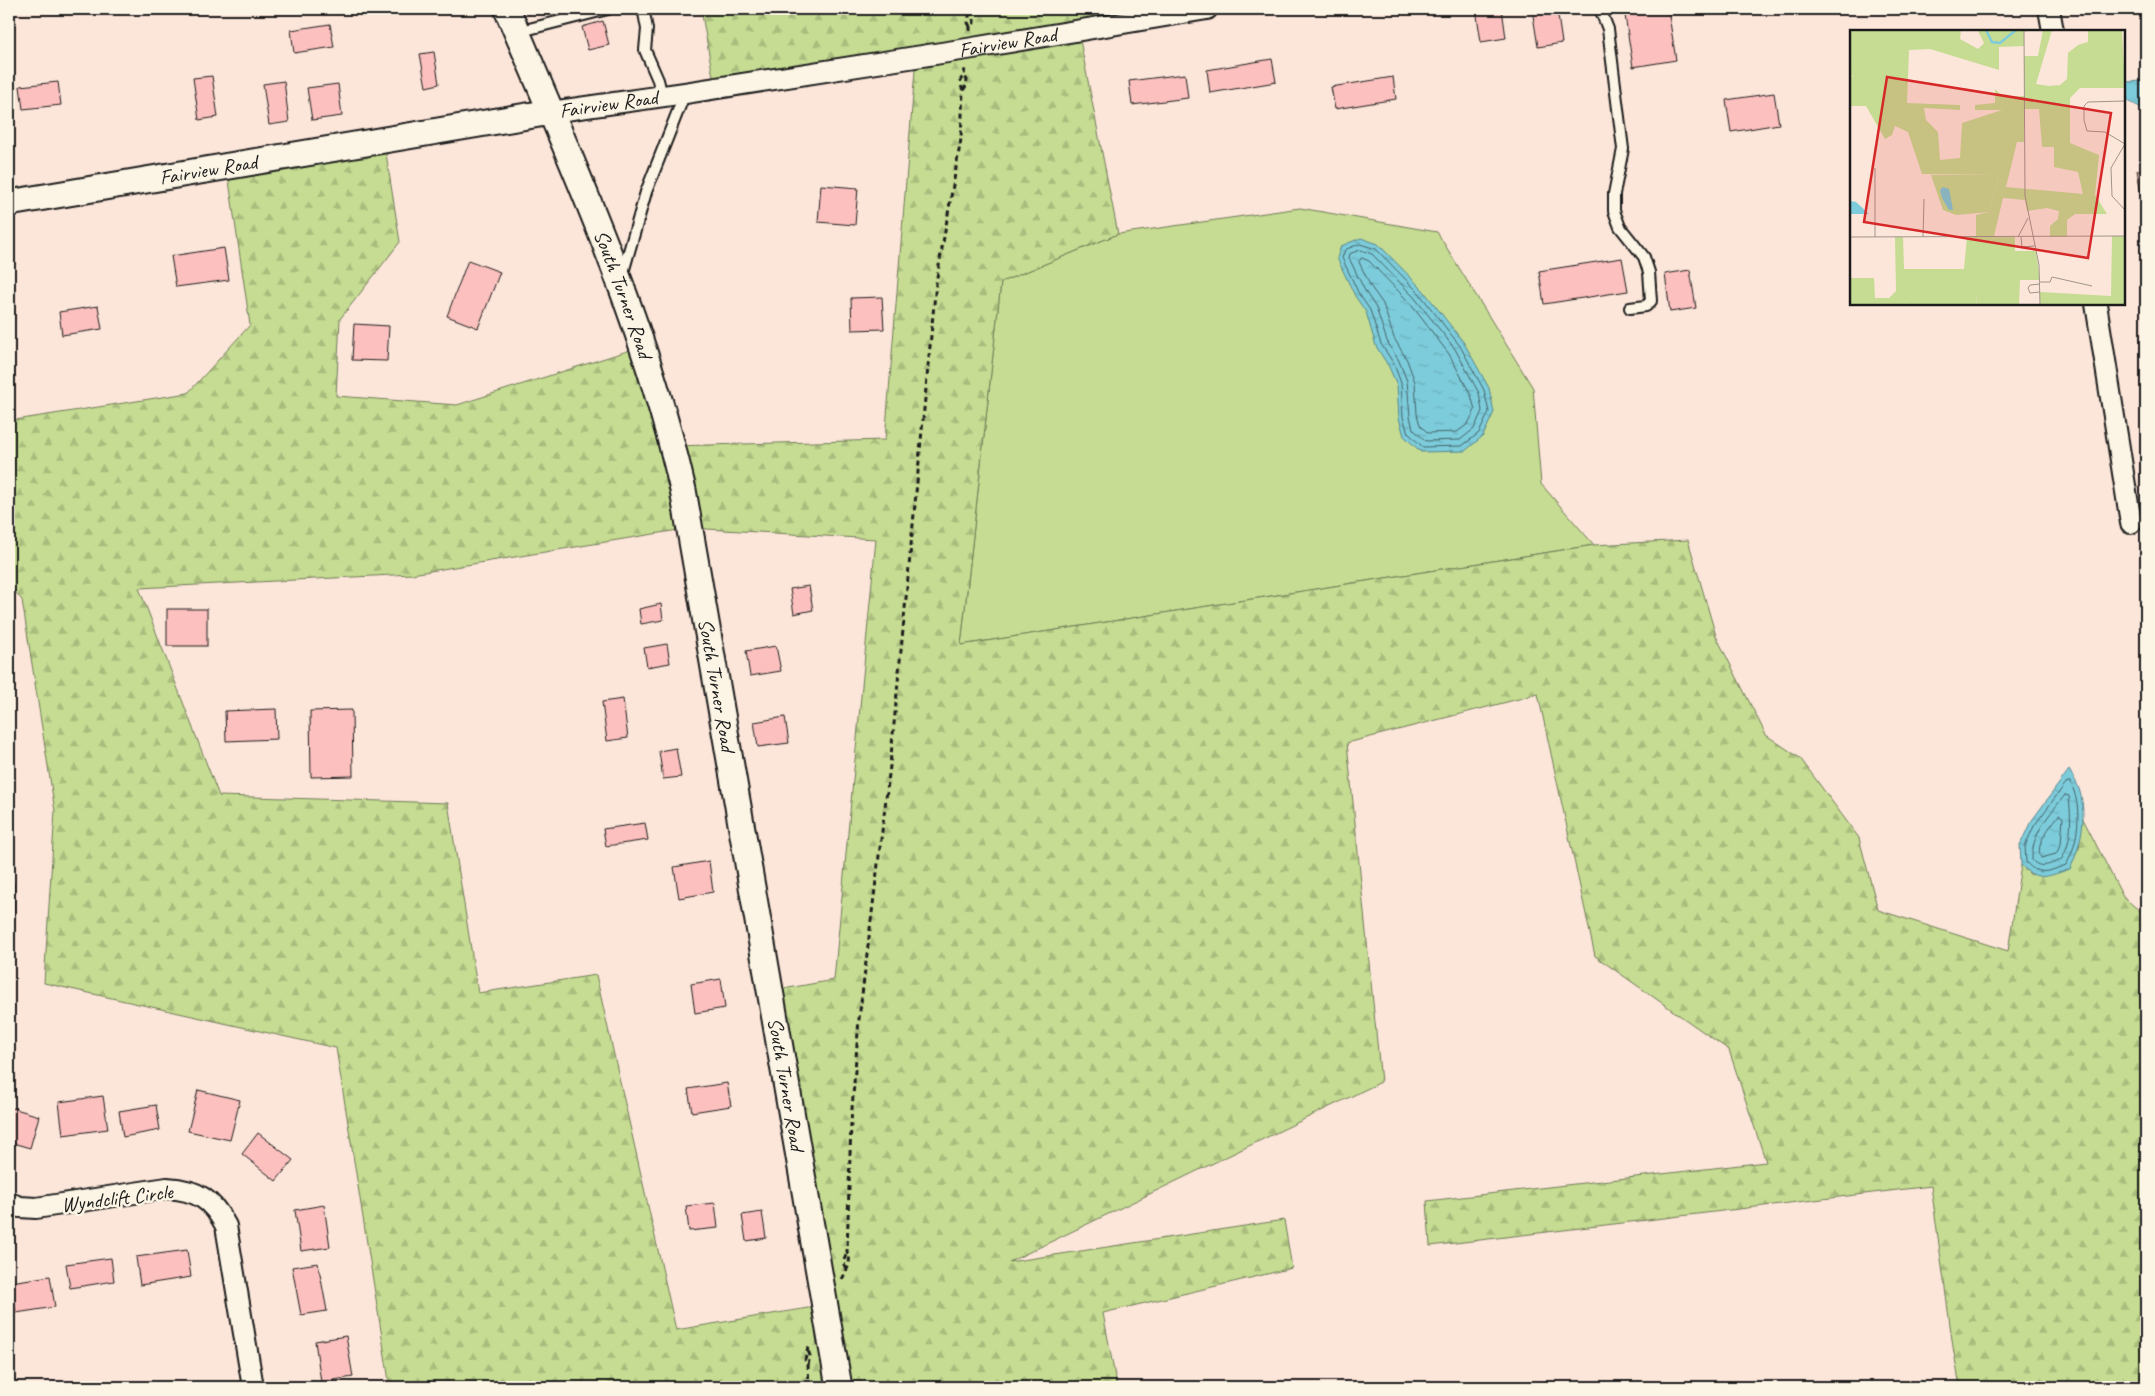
<svg xmlns="http://www.w3.org/2000/svg" width="2155" height="1396" font-family="Caveat,sans-serif">
<style>
.grass{fill:#c5dc92;stroke:#707c57}
.forest{fill:url(#forest-firs);stroke:#707c57;fill-rule:evenodd}
.water{fill:url(#water-ripples);stroke:#56868f}
.lines{fill:none;stroke-linecap:round;stroke-linejoin:round}
.shore{stroke:#436268;stroke-width:1}
.building{fill:#fcc0be;stroke:#1c1c1c}
.service-casing{stroke:#1c1c1c;stroke-width:14}
.minor-casing{stroke:#1c1c1c;stroke-width:24}
.tertiary-casing{stroke:#1c1c1c;stroke-width:29}
.path{stroke:#1c1c1c;stroke-width:3;stroke-dasharray:5 4;stroke-linecap:butt}
.service{stroke:#fcf5e5;stroke-width:10}
.minor{stroke:#fcf5e5;stroke-width:20}
.tertiary{stroke:#fcf5e5;stroke-width:25}
.labels{text-anchor:middle;dominant-baseline:central;stroke-width:5;stroke-linejoin:round;paint-order:stroke}
.street-label{font-size:21px;fill:#1c1c1c;stroke:#fcf5e5}
.inset-river{fill:none;stroke:#7dccdb;stroke-width:2.5}
.inset-road{fill:none;stroke:#a2958d;stroke-width:1}
.view{fill:#d62828;fill-opacity:0.15;stroke:#d62828;stroke-width:2.5}
.inset-edge{fill:none;stroke:#1c1c1c;stroke-width:2.5}
</style>
<defs>
<pattern id="forest-firs" width="22" height="20" patternUnits="userSpaceOnUse" patternTransform="scale(1.25)"><rect width="22" height="20" fill="#c5dc92"/><path d="M5 1l3.5 6h-7zM16 11l3.5 6h-7z" fill="#a9bc7d"/></pattern>
<pattern id="water-ripples" width="26" height="14" patternUnits="userSpaceOnUse" patternTransform="scale(1.25)"><rect width="26" height="14" fill="#7dccdb"/><path d="M2 4q2-2 4 0t4 0M15 11q2-2 4 0t4 0" fill="none" stroke="#6bafbb"/></pattern>
</defs>
<rect width="100%" height="100%" fill="#fce5d9"/>
<filter id="ink" filterUnits="userSpaceOnUse"><feTurbulence type="fractalNoise" baseFrequency=".02" numOctaves="2"/><feDisplacementMap in="SourceGraphic" scale="10" xChannelSelector="R" yChannelSelector="G"/><feConvolveMatrix kernelMatrix="1 2 1 2 8 2 1 2 1" color-interpolation-filters="sRGB"/></filter>
<g filter="url(#ink)">
<polygon class="grass" points="1300,208 1437,232 1533,388 1541,484 1594,545 961,645 1001,282 1118,234"/>
<path class="forest" d="M 701,9 L 1162,9 L 1078,30 L 1118,234 L 1001,282 L 961,645 L 1594,545 L 1688,540 L 1716,636 L 1766,735 L 1800,758 L 1859,838 L 1878,910 L 2008,951 L 2021,865 L 2031,875 L 2079,849 L 2082,817 L 2123,897 L 2146,916 L 2146,1387 L 1960,1387 L 1953,1347 L 1931,1186 L 1430,1246 L 1427,1201 L 1766,1162 L 1729,1050 L 1595,956 L 1538,694 L 1347,743 L 1381,1082 L 1009,1262 L 1284,1220 L 1292,1268 L 1103,1313 L 1117,1387 L 390,1387 L 336,1048 L 44,983 L 55,811 L 22,600 L 9,585 L 9,421 L 188,393 L 250,325 L 227,167 L 384,141 L 400,242 L 340,319 L 336,396 L 457,405 L 643,346 L 673,446 L 885,440 L 916,58 L 715,88 ZM 690,528 L 876,539 L 834,980 L 771,991 L 826,1305 L 676,1330 L 596,975 L 478,993 L 448,803 L 219,796 L 139,588 L 412,574 Z"/>
<g class="water">
<polygon points="2146,81 2146,110 2128,101 2124,82"/>
<polygon points="1361,238 1378,244 1423,290 1464,343 1489,388 1494,412 1483,436 1465,451 1421,452 1404,436 1399,418 1397,385 1389,367 1376,346 1366,312 1355,296 1337,258 1341,246"/>
<path d="M 2069,770 C 2073,777 2078,784 2080,792 C 2087,817 2081,846 2070,869 C 2048,876 2038,883 2021,865 L 2020,845 L 2030,823 Z"/>
</g>
<g class="lines">
<g class="shore">
<polygon points="1360,244 1376,249 1419,293 1460,346 1484,390 1489,412 1479,433 1462,446 1423,447 1408,433 1403,417 1401,383 1394,364 1381,344 1370,310 1359,294 1342,258 1345,250"/>
<polygon points="1361,250 1372,254 1414,297 1455,349 1479,393 1482,411 1474,429 1460,440 1426,441 1413,429 1410,416 1407,381 1399,361 1387,341 1376,308 1365,291 1349,258 1350,254"/>
<polygon points="1362,258 1369,261 1409,302 1426,324 1449,354 1471,395 1475,410 1468,424 1457,432 1428,433 1420,425 1417,414 1415,382 1407,360 1394,338 1383,304 1371,287 1359,262"/>
<path d="M 2070,782 C 2083,805 2079,843 2066,865 C 2050,871 2038,877 2026,862 L 2025,846 L 2034,826 L 2066,783 Z"/>
<path d="M 2065,795 L 2069,796 C 2071,818 2073,841 2061,860 C 2051,864 2040,870 2032,860 C 2031,834 2050,814 2065,795 Z"/>
<path d="M 2059,815 L 2063,817 L 2061,844 L 2056,854 L 2041,858 C 2034,844 2051,826 2059,815 Z"/>
</g>
</g>
<g class="building">
<polygon points="1476,9 1502,9 1506,38 1481,42"/>
<polygon points="1532,9 1557,9 1562,43 1538,47"/>
<polygon points="1624,9 1668,9 1676,60 1633,67"/>
<polygon points="603,21 609,45 588,50 582,27"/>
<polygon points="330,24 334,47 294,53 291,30"/>
<polygon points="434,52 439,84 426,87 420,54"/>
<polygon points="1272,59 1276,82 1210,93 1207,70"/>
<polygon points="1185,74 1188,98 1132,105 1129,81"/>
<polygon points="212,76 218,117 199,120 193,78"/>
<polygon points="1393,77 1396,99 1335,109 1331,87"/>
<polygon points="284,81 289,122 269,125 263,84"/>
<polygon points="58,82 61,105 23,109 20,86"/>
<polygon points="338,84 342,116 312,120 307,88"/>
<polygon points="1774,93 1779,124 1731,132 1726,100"/>
<polygon points="2146,169 2146,219 2145,219 2137,170"/>
<polygon points="821,185 858,188 855,225 818,222"/>
<polygon points="224,248 229,280 176,287 171,256"/>
<polygon points="1622,258 1628,291 1544,304 1539,271"/>
<polygon points="468,260 500,272 478,328 447,316"/>
<polygon points="1690,270 1696,308 1670,312 1665,274"/>
<polygon points="882,297 884,329 852,330 851,298"/>
<polygon points="98,306 102,329 62,335 59,312"/>
<polygon points="354,324 389,326 387,361 352,360"/>
<polygon points="809,586 813,610 794,614 790,589"/>
<polygon points="661,604 663,620 641,624 639,609"/>
<rect x="167" y="609" width="40" height="37"/>
<polygon points="667,644 670,663 647,667 644,648"/>
<polygon points="776,646 781,671 750,676 746,651"/>
<polygon points="623,699 628,738 607,741 602,702"/>
<polygon points="276,709 277,739 226,741 225,711"/>
<polygon points="352,710 353,776 311,777 310,711"/>
<polygon points="785,717 789,743 758,747 754,722"/>
<polygon points="676,748 681,777 663,779 659,751"/>
<polygon points="645,823 648,840 606,846 603,829"/>
<polygon points="709,861 713,892 679,898 674,867"/>
<rect x="9" y="883" width="5" height="39"/>
<polygon points="721,979 725,1008 695,1013 691,984"/>
<polygon points="727,1083 731,1106 692,1112 688,1089"/>
<polygon points="198,1090 240,1100 230,1140 188,1131"/>
<polygon points="103,1096 108,1129 63,1135 59,1102"/>
<polygon points="156,1105 160,1130 123,1137 119,1111"/>
<polygon points="9,1107 39,1116 30,1148 9,1142"/>
<polygon points="258,1133 293,1160 276,1181 242,1154"/>
<polygon points="715,1203 718,1228 689,1231 686,1206"/>
<polygon points="324,1205 330,1247 301,1251 295,1210"/>
<polygon points="762,1212 766,1238 746,1241 742,1215"/>
<polygon points="187,1250 191,1277 140,1285 136,1257"/>
<polygon points="111,1258 114,1281 70,1288 66,1264"/>
<polygon points="318,1263 327,1311 301,1315 292,1267"/>
<polygon points="50,1276 55,1307 16,1313 11,1282"/>
<polygon points="346,1336 353,1377 321,1382 315,1341"/>
</g>
<g class="lines">
<g class="service-casing">
<g id="service">
<polyline points="640,9 644,13 647,29 645,50 658,80 662,96"/>
<polyline points="1600,9 1608,29 1623,149 1614,194 1614,211 1620,227 1644,257 1649,272 1651,301 1646,306 1630,308"/>
<polyline points="517,32 608,9"/>
<polyline points="622,276 646,192 685,93"/>
</g>
</g>
<g class="minor-casing">
<g id="minor">
<polyline points="2049,9 2053,31"/>
<path id="s1" d="M 551,112 L 685,93 L 967,49 L 1207,9"/>
<polyline points="2096,304 2131,523"/>
<path d="M 9,1203 L 20,1207 L 36,1208 L 167,1188 C 197,1190 212,1199 226,1226 L 253,1387"/>
</g>
</g>
<g class="tertiary-casing">
<g id="tertiary">
<path id="s2" d="M 507,9 C 574,166 645,323 683,490 L 839,1387"/>
<path id="s3" d="M 9,203 L 551,112"/>
</g>
</g>
<g class="path">
<polyline points="970,26 968,23 969,16 972,12"/>
<polyline points="970,31 970,26 974,23 974,15 972,9"/>
<polyline points="963,90 966,86 967,80 964,76"/>
<polyline points="846,1268 843,1263 847,1252"/>
<path d="M 842,1279 C 846,1271 853,1261 847,1252 L 851,1122 L 859,1019 L 890,766 L 936,283 L 961,139 L 963,90 L 961,86 L 961,79 L 964,76 L 965,67"/>
<polyline points="808,1365 810,1356 808,1350"/>
<polyline points="809,1387 808,1365 805,1360 809,1344"/>
</g>
<use href="#service" class="service"/>
<use href="#minor" class="minor"/>
<use href="#tertiary" class="tertiary"/>
</g>
</g>
<g class="labels">
<g class="street-label">
<text stroke="none"><textPath href="#s1" startOffset="462">Fairview Road</textPath></text>
<text stroke="none"><textPath href="#s1" startOffset="58">Fairview Road</textPath></text>
<text stroke="none"><textPath href="#s3" startOffset="202">Fairview Road</textPath></text>
<text stroke="none"><textPath href="#s2" startOffset="308">South Turner Road</textPath></text>
<text stroke="none"><textPath href="#s2" startOffset="711">South Turner Road</textPath></text>
<text stroke="none"><textPath href="#s2" startOffset="1116">South Turner Road</textPath></text>
<text transform="translate(117 1198) rotate(-7)">Wyndclift Circle</text>
</g>
</g>
<g transform="translate(1850 30)">
<rect width="275" height="275" fill="#fce5d9"/>
<path d="M 81,145 L 149,145 L 139,182 L 106,185 L 93,180 ZM 61,264 L 127,264 L 126,275 L 54,275 Z" fill="#c5dc92"/>
<path d="M 0,0 L 111,0 L 110,9 L 128,19 L 134,13 L 128,1 L 118,0 L 183,0 L 174,2 L 174,16 L 149,17 L 149,40 L 80,19 L 59,20 L 57,73 L 110,75 L 110,80 L 74,78 L 76,90 L 88,102 L 90,130 L 110,128 L 112,93 L 152,80 L 125,80 L 125,75 L 145,73 L 145,59 L 153,67 L 174,66 L 174,26 L 188,26 L 193,0 L 202,0 L 186,54 L 199,56 L 210,55 L 217,49 L 218,23 L 228,15 L 238,12 L 238,0 L 272,0 L 275,58 L 230,58 L 220,68 L 220,113 L 249,125 L 245,165 L 257,184 L 225,184 L 217,190 L 217,207 L 200,207 L 200,196 L 208,189 L 209,181 L 197,178 L 177,181 L 175,170 L 153,168 L 144,206 L 165,207 L 165,221 L 186,221 L 190,250 L 170,250 L 169,275 L 126,275 L 127,264 L 61,264 L 54,275 L 0,275 L 0,248 L 24,248 L 25,268 L 39,268 L 46,261 L 45,207 L 53,207 L 54,239 L 114,239 L 117,207 L 126,207 L 126,185 L 139,182 L 149,145 L 72,144 L 58,102 L 45,96 L 42,105 L 35,109 L 16,76 L 0,76 L 0,45 L 3,47 L 11,39 L 0,30 ZM 174,79 L 189,79 L 192,117 L 204,117 L 204,137 L 228,142 L 233,164 L 156,157 L 167,112 L 174,112 ZM 262,206 L 275,206 L 275,275 L 190,275 L 190,262 L 261,266 Z" fill="#c5dc92" fill-rule="evenodd"/>
<path d="M 0,30 L 11,39 L 12,50 L 0,45 Z" fill="#c5dc92"/>
<path d="M 93,157 L 99,159 L 103,180 L 99,180 L 92,168 L 90,160 ZM 0,171 L 6,172 L 19,184 L 0,184 Z" fill="#7dccdb"/>
<path class="inset-river" d="M 136,0 L 142,12 L 150,13 L 166,0"/>
<path class="inset-road" d="M 174,0 L 175,166 L 189,235 L 190,275M 275,71 L 238,72 L 234,76 L 234,90 L 237,101 L 255,102 L 275,114 L 261,138 L 262,166 L 275,180M 25,138 L 25,207M 0,207 L 275,206M 73,207 L 74,169M 168,207 L 178,188M 171,207 L 172,217 L 185,216M 190,252 L 200,252 L 202,247 L 242,256M 190,254 L 180,255 L 178,258 L 180,263 L 190,262"/>
<path class="view" d="M 37,47 L 261,83 L 238,228 L 14,192 Z"/>
<rect width="275" height="275" class="inset-edge"/>
</g>
<rect width="2155" height="1396" fill="none" stroke="#fcf5e5" stroke-width="30"/>
<rect x="15" y="15" width="2125" height="1366" fill="none" stroke="#1c1c1c" stroke-width="2" filter="url(#ink)"/>
</svg>
